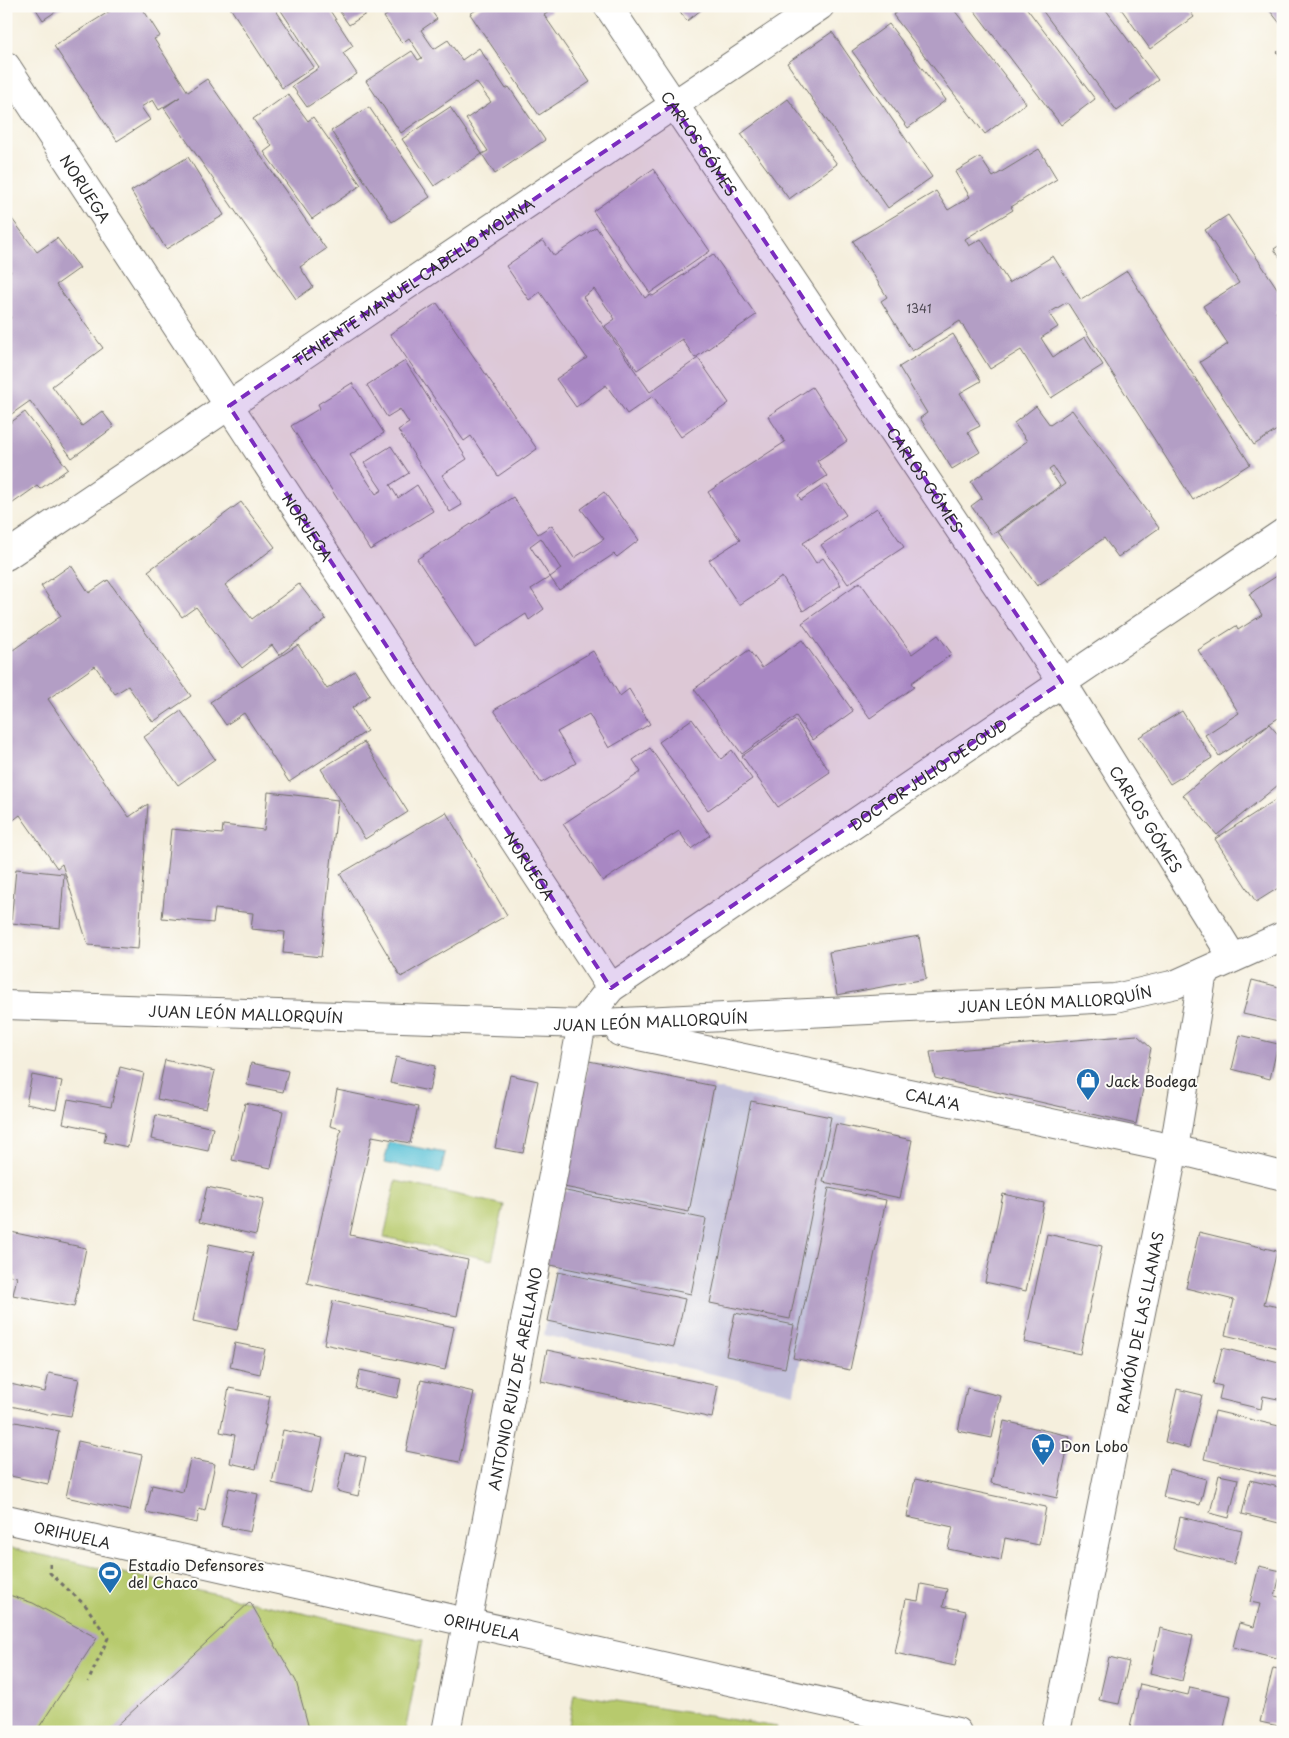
<svg xmlns="http://www.w3.org/2000/svg" width="1289" height="1738" font-family="'Playpen Sans',sans-serif">
<style>
.industrial{fill:#c3c1db}
.green{fill:#b7ca6d;stroke:#717a4c}
.water{fill:#5bc2d8;stroke:#437682}
.building{fill:#b39ec5}
.lines{fill:none;stroke-linecap:round;stroke-linejoin:round}
.minor-casing{stroke:#727069;stroke-width:30}
.path{stroke:#727069;stroke-width:3;stroke-dasharray:4 4;stroke-linecap:butt}
.minor{stroke:#fff;stroke-width:28}
.marked{fill:#7b2cbf;fill-opacity:0.2;stroke:#7b2cbf;stroke-width:4;stroke-dasharray:10 6;stroke-linejoin:round}
.labels{text-anchor:middle;dominant-baseline:central;stroke-width:4;stroke-linejoin:round;paint-order:stroke}
.number-label{font-size:12px;fill:#4d4852}
.street-label{font-size:15px;fill:#2b2b2b;stroke:#fdfcf7}
.poi-label{font-size:15px;fill:#2b2b2b;stroke:#fdfcf7;text-anchor:start}
</style>
<rect width="100%" height="100%" fill="#fdfcf7"/>
<filter id="ink" filterUnits="userSpaceOnUse"><feTurbulence type="fractalNoise" baseFrequency=".02" numOctaves="2"/><feDisplacementMap in="SourceGraphic" scale="10" xChannelSelector="R" yChannelSelector="G"/><feConvolveMatrix kernelMatrix="1 2 1 2 8 2 1 2 1" color-interpolation-filters="sRGB"/></filter>
<filter id="wash" filterUnits="userSpaceOnUse"><feTurbulence type="fractalNoise" baseFrequency=".0096" numOctaves="4" result="noise"/><feDisplacementMap in="SourceGraphic" scale="20" xChannelSelector="R" yChannelSelector="G"/><feGaussianBlur stdDeviation="1.12" result="paint"/><feColorMatrix in="noise" values="0 0 0 0 0 0 0 0 0 0 0 0 0 0 0 0 0 1.4 0 .05"/><feComposite in="paint" operator="in"/></filter>
<g filter="url(#wash)">
<rect width="100%" height="100%" fill="#f5efdd"/>
<polygon class="industrial" points="589,1061 848,1118 794,1393 544,1335"/>
<g class="green">
<polygon points="396,1181 504,1205 492,1260 384,1237"/>
<polygon points="6,1547 423,1640 405,1732 6,1732"/>
<polygon points="574,1694 777,1727 776,1732 568,1732"/>
</g>
<polygon class="water" points="389,1142 445,1153 441,1173 384,1163"/>
<g id="blocks">
<g class="building">
<polygon points="34,6 64,6 43,20"/>
<polygon points="118,6 141,6 160,36 154,39 188,92 207,79 326,249 300,267 313,287 296,299 164,108 180,97 159,110 153,100 141,107 150,120 117,141 54,46"/>
<polygon points="229,6 273,6 314,67 282,88"/>
<polygon points="278,6 327,6 353,46 343,53 357,74 307,107 292,86 319,68"/>
<polygon points="336,6 378,6 349,25"/>
<polygon points="400,6 428,6 437,19 421,30 434,49 448,40 462,60 479,48 506,89 509,87 545,140 495,174 482,154 488,151 466,119 491,102 476,82 401,133 366,81 412,51 418,60 422,58 409,38 402,43 384,17"/>
<polygon points="482,6 548,6 551,11 544,15 590,82 539,115 470,14"/>
<polygon points="676,6 706,6 687,21"/>
<polygon points="904,6 951,6 1026,103 985,134 893,15"/>
<polygon points="971,6 1025,6 1095,99 1061,125"/>
<polygon points="1039,6 1103,6 1158,80 1117,111"/>
<polygon points="1119,6 1186,6 1194,17 1150,49"/>
<polygon points="1266,6 1283,6 1283,27"/>
<polygon points="889,24 946,100 908,128 852,51"/>
<polygon points="832,32 932,177 888,208 787,63"/>
<polygon points="1283,48 1283,60 1277,52"/>
<polygon points="288,94 308,121 313,117 361,185 312,219 264,152 272,146 253,119"/>
<polygon points="788,99 837,164 789,199 741,134"/>
<polygon points="369,107 430,197 392,222 331,131"/>
<polygon points="450,107 482,154 434,186 402,139"/>
<polygon points="1039,149 1057,179 1011,207 1013,210 965,239 969,246 981,239 1009,283 1053,256 1081,300 1127,271 1250,464 1193,500 1067,302 1049,313 1058,327 1041,338 1053,357 1085,337 1103,365 1051,398 1021,350 990,369 960,321 912,351 881,301 887,297 853,241 936,191 948,210 970,197 955,172 980,157 993,177"/>
<polygon points="188,157 224,215 166,249 131,191"/>
<polygon points="653,169 710,251 650,293 593,211"/>
<polygon points="6,211 37,252 57,238 80,268 56,285 103,348 52,386 82,426 102,411 114,427 72,458 30,401 6,418 10,423 25,412 68,469 40,489 37,486 6,508 6,328 8,327 6,322 11,318 6,311 6,275 11,272 6,265"/>
<polygon points="1228,215 1283,297 1283,308 1276,312 1283,321 1283,426 1254,445 1200,362 1228,344 1203,306 1239,283 1205,230"/>
<polygon points="596,227 645,298 650,294 653,296 713,254 756,315 695,358 682,339 637,370 605,326 615,319 594,289 583,297 650,392 698,358 729,403 681,437 653,396 627,414 606,385 576,407 556,379 587,358 540,292 529,300 506,266 543,240 554,256"/>
<polygon points="1283,243 1283,262 1274,249"/>
<polygon points="437,303 537,449 498,476 471,436 464,441 390,334"/>
<polygon points="953,334 981,381 960,393 980,426 968,432 980,452 952,469 920,418 927,413 899,367"/>
<polygon points="405,361 467,459 442,475 462,505 450,512 398,430 409,423 400,409 387,417 367,385"/>
<polygon points="352,383 384,433 350,455 376,494 382,490 364,463 391,446 409,473 390,485 398,498 417,485 433,511 370,550 291,426 320,408 318,404"/>
<polygon points="812,387 847,441 817,461 827,476 798,495 801,500 825,484 846,515 803,543 816,563 823,558 841,585 803,611 782,577 739,605 709,560 740,540 708,492 785,442 768,416"/>
<polygon points="1036,406 1050,425 1072,410 1159,528 1118,557 1104,538 1037,586 998,532 1065,484 1053,467 1049,470 1060,486 992,535 971,506 982,498 971,482 1027,441 1014,423"/>
<polygon points="604,492 639,540 617,557 614,554 559,590 550,577 561,569 541,538 530,546 550,577 531,589 544,609 529,620 526,614 475,647 417,559 513,497 538,534 552,525 574,558 604,539 581,509"/>
<polygon points="241,502 275,547 225,585 252,619 299,584 326,619 279,655 272,645 242,668 196,607 182,617 148,571"/>
<polygon points="877,508 904,547 848,584 821,545"/>
<polygon points="71,565 89,593 108,580 191,696 153,722 128,686 115,694 95,666 48,699 129,817 148,804 138,949 88,945 62,864 57,868 20,815 11,822 6,815 6,643 7,642 13,650 61,616 41,586"/>
<polygon points="1283,572 1283,715 1269,724 1283,740 1283,781 1217,835 1183,795 1269,724 1219,756 1205,735 1239,713 1198,650 1236,626 1238,630 1262,615 1249,594"/>
<polygon points="860,582 912,654 938,635 952,654 911,683 914,687 870,718 802,623"/>
<polygon points="802,640 853,711 813,740 796,716 742,754 694,689 749,650 762,668"/>
<polygon points="298,645 327,689 355,671 370,695 352,708 367,731 289,782 244,713 226,725 210,702"/>
<polygon points="593,651 620,696 629,689 650,724 609,748 589,714 557,732 576,763 541,783 494,710"/>
<polygon points="181,711 215,759 178,785 144,737"/>
<polygon points="1182,711 1212,758 1170,784 1139,737"/>
<polygon points="692,719 721,759 732,750 752,779 708,810 659,742"/>
<polygon points="795,720 830,772 778,807 742,756"/>
<polygon points="364,742 408,812 365,839 321,769"/>
<polygon points="650,748 710,835 691,849 679,831 603,881 563,824 641,772 633,760"/>
<polygon points="268,792 338,800 321,957 283,953 285,932 251,929 253,913 215,909 213,923 162,918 171,829 222,834 223,825 264,830"/>
<polygon points="1283,795 1283,885 1256,902 1215,839"/>
<polygon points="446,812 507,915 401,977 340,874"/>
<polygon points="16,869 64,874 60,928 11,923"/>
<polygon points="919,936 926,979 837,995 829,952"/>
<polygon points="1252,980 1283,988 1283,1023 1243,1014"/>
<polygon points="1137,1035 1151,1048 1136,1124 935,1078 930,1052"/>
<polygon points="1240,1035 1278,1044 1270,1079 1232,1069"/>
<polygon points="396,1057 435,1066 429,1091 390,1083"/>
<polygon points="165,1060 215,1071 206,1109 157,1099"/>
<polygon points="589,1061 714,1086 689,1212 564,1187"/>
<polygon points="251,1063 288,1071 283,1092 247,1085"/>
<polygon points="120,1067 144,1073 128,1147 104,1142 106,1132 63,1123 68,1099 111,1107"/>
<polygon points="32,1075 62,1081 56,1110 26,1104"/>
<polygon points="510,1075 538,1081 523,1153 495,1148"/>
<polygon points="337,1090 418,1107 410,1143 372,1136 350,1235 468,1260 457,1316 307,1283 341,1129 330,1126"/>
<polygon points="751,1101 831,1117 790,1319 710,1303"/>
<polygon points="245,1103 283,1111 271,1168 232,1160"/>
<polygon points="156,1115 213,1128 208,1151 151,1139"/>
<polygon points="836,1124 912,1140 900,1198 823,1182"/>
<polygon points="207,1187 264,1199 256,1235 199,1222"/>
<polygon points="829,1188 886,1200 850,1370 793,1358"/>
<polygon points="561,1190 706,1219 691,1294 546,1264"/>
<polygon points="1003,1194 1044,1203 1026,1291 985,1282"/>
<polygon points="6,1231 86,1248 74,1307 13,1295 17,1277 6,1275"/>
<polygon points="1199,1232 1277,1251 1264,1304 1283,1308 1283,1349 1225,1335 1234,1300 1186,1288"/>
<polygon points="1047,1234 1102,1246 1080,1354 1024,1342"/>
<polygon points="209,1244 253,1253 237,1330 193,1321"/>
<polygon points="558,1272 685,1299 674,1347 548,1321"/>
<polygon points="1282,1282 1283,1283 1283,1299 1278,1298"/>
<polygon points="6,1300 11,1301 7,1320 6,1320"/>
<polygon points="333,1301 454,1327 445,1370 324,1344"/>
<polygon points="735,1313 794,1325 785,1368 726,1356"/>
<polygon points="235,1343 265,1349 260,1374 230,1367"/>
<polygon points="1222,1348 1283,1363 1283,1400 1263,1396 1261,1409 1219,1399 1222,1386 1213,1384"/>
<polygon points="547,1350 718,1386 712,1418 541,1381"/>
<polygon points="360,1370 401,1379 397,1398 356,1389"/>
<polygon points="49,1373 79,1379 71,1416 52,1413 52,1415 6,1405 6,1383 45,1392"/>
<polygon points="421,1380 474,1392 459,1462 406,1451"/>
<polygon points="229,1388 270,1396 264,1425 266,1425 256,1469 230,1463 235,1435 220,1432"/>
<polygon points="967,1388 1001,1396 992,1438 958,1431"/>
<polygon points="1177,1389 1202,1395 1189,1448 1165,1442"/>
<polygon points="1215,1411 1283,1427 1283,1478 1204,1459"/>
<polygon points="6,1420 59,1431 48,1484 6,1475"/>
<polygon points="1004,1421 1070,1436 1057,1498 991,1483"/>
<polygon points="283,1430 323,1438 311,1492 272,1483"/>
<polygon points="78,1441 142,1455 130,1511 66,1497"/>
<polygon points="345,1453 366,1457 358,1496 337,1491"/>
<polygon points="190,1459 215,1464 205,1511 199,1509 197,1523 146,1512 152,1485 183,1492"/>
<polygon points="1169,1469 1206,1479 1200,1505 1163,1497"/>
<polygon points="1219,1475 1238,1479 1229,1518 1210,1513"/>
<polygon points="915,1479 1046,1507 1039,1545 1005,1538 1001,1560 948,1549 953,1527 907,1517"/>
<polygon points="1250,1480 1283,1488 1283,1524 1242,1514"/>
<polygon points="229,1488 258,1494 250,1532 221,1526"/>
<polygon points="1180,1517 1242,1531 1234,1564 1173,1549"/>
<polygon points="1259,1566 1281,1571 1275,1596 1283,1598 1283,1626 1281,1633 1283,1634 1277,1658 1233,1647 1239,1623 1254,1627 1260,1604 1250,1602"/>
<polygon points="921,1584 947,1589 943,1606 966,1611 955,1666 895,1653 906,1599 918,1601"/>
<polygon points="6,1594 33,1603 97,1638 36,1732 6,1732"/>
<polygon points="250,1602 296,1681 310,1732 110,1732"/>
<polygon points="1160,1628 1193,1636 1182,1681 1150,1673"/>
<polygon points="1109,1657 1129,1662 1119,1704 1099,1700"/>
<polygon points="1273,1668 1283,1670 1283,1727 1260,1722"/>
<polygon points="1140,1684 1188,1695 1190,1687 1231,1696 1223,1732 1129,1732"/>
</g>
</g>
</g>
<g filter="url(#ink)">
<use href="#blocks" fill-opacity="0" stroke="#727069" stroke-width="1"/>
<g class="lines">
<g class="minor-casing">
<g id="minor">
<path id="s1" d="M 608,6 L 1062,682 L 1233,958"/>
<path id="s2" d="M 6,66 L 611,988"/>
<path id="s3" d="M 6,556 L 820,6"/>
<path id="s4" d="M 6,1005 L 582,1024 L 1115,998 L 1176,984 L 1283,936"/>
<path id="s5" d="M 620,1032 L 1174,1149 L 1283,1176"/>
<path id="s6" d="M 6,1519 L 957,1732"/>
<path id="s7" d="M 446,1732 L 582,1024 L 611,988 L 1283,533"/>
<path id="s8" d="M 1056,1732 L 1174,1149 L 1203,972"/>
</g>
</g>
<polyline class="path" points="50,1564 50,1573 86,1606 108,1638 88,1682"/>
<use href="#minor" class="minor"/>
</g>
</g>
<path class="marked" d="M 673,105 L 1062,682 L 611,988 L 229,406 Z"/>
<defs>
<g id="shop-pin" transform="scale(1.25)"><path d="M0 17L-7.5 6A9.5 9.5 0 1 1 7.5 6Z" fill="#1f6fb2" stroke="#fdfcf7"/><path d="M-5-2.5h2.3a2.7 3.5 0 0 1 5.4 0H5L5.5 6h-11ZM-1.5-2.5h3a1.5 2.3 0 0 0-3 0Z" fill="#fff"/></g>
<g id="supermarket-pin" transform="scale(1.25)"><path d="M0 17L-7.5 6A9.5 9.5 0 1 1 7.5 6Z" fill="#1f6fb2" stroke="#fdfcf7"/><path d="M-6-5.5h2.5l.6 2H6L4.5 2H-2.5L-4.4-4H-6ZM-1.5 3.2a1.3 1.3 0 1 0 .1 0ZM3 3.2a1.3 1.3 0 1 0 .1 0Z" fill="#fff"/></g>
<g id="stadium-pin" transform="scale(1.25)"><path d="M0 17L-7.5 6A9.5 9.5 0 1 1 7.5 6Z" fill="#1f6fb2" stroke="#fdfcf7"/><path d="M0-5a6.5 5 0 1 0 0 10a6.5 5 0 1 0 0-10ZM-3.5-1.8h7v3.6h-7Z" fill="#fff"/></g>
</defs>
<g fill-rule="evenodd">
<use href="#shop-pin" x="1088" y="1080"/>
<use href="#supermarket-pin" x="1043" y="1445"/>
<use href="#stadium-pin" x="110" y="1573"/>
</g>
<g class="labels">
<g class="number-label">
<text x="919" y="308">1341</text>
</g>
<g class="street-label">
<text stroke="none"><textPath href="#s1" startOffset="165">CARLOS GÓMES</textPath></text>
<text stroke="none"><textPath href="#s2" startOffset="146">NORUEGA</textPath></text>
<text stroke="none"><textPath href="#s3" startOffset="491">TENIENTE MANUEL CABELLO MOLINA</textPath></text>
<text stroke="none"><textPath href="#s1" startOffset="570">CARLOS GÓMES</textPath></text>
<text stroke="none"><textPath href="#s2" startOffset="551">NORUEGA</textPath></text>
<text stroke="none"><textPath href="#s7" startOffset="1150">DOCTOR JULIO DECOUD</textPath></text>
<text stroke="none"><textPath href="#s1" startOffset="975">CARLOS GÓMES</textPath></text>
<text stroke="none"><textPath href="#s2" startOffset="956">NORUEGA</textPath></text>
<text stroke="none"><textPath href="#s4" startOffset="1050">JUAN LEÓN MALLORQUÍN</textPath></text>
<text stroke="none"><textPath href="#s4" startOffset="240">JUAN LEÓN MALLORQUÍN</textPath></text>
<text stroke="none"><textPath href="#s4" startOffset="645">JUAN LEÓN MALLORQUÍN</textPath></text>
<text stroke="none"><textPath href="#s5" startOffset="320">CALA'A</textPath></text>
<text stroke="none"><textPath href="#s8" startOffset="418">RAMÓN DE LAS LLANAS</textPath></text>
<text stroke="none"><textPath href="#s7" startOffset="360">ANTONIO RUIZ DE ARELLANO</textPath></text>
<text stroke="none"><textPath href="#s6" startOffset="68">ORIHUELA</textPath></text>
<text stroke="none"><textPath href="#s6" startOffset="488">ORIHUELA</textPath></text>
</g>
<g class="poi-label">
<text x="1106" y="1080">Jack Bodega</text>
<text x="1060" y="1445">Don Lobo</text>
<text x="128" y="1564">Estadio Defensores<tspan x="128" dy="17">del Chaco</tspan></text>
</g>
</g>
<rect width="1289" height="1738" fill="none" stroke="#fdfcf7" stroke-width="25"/>
</svg>
